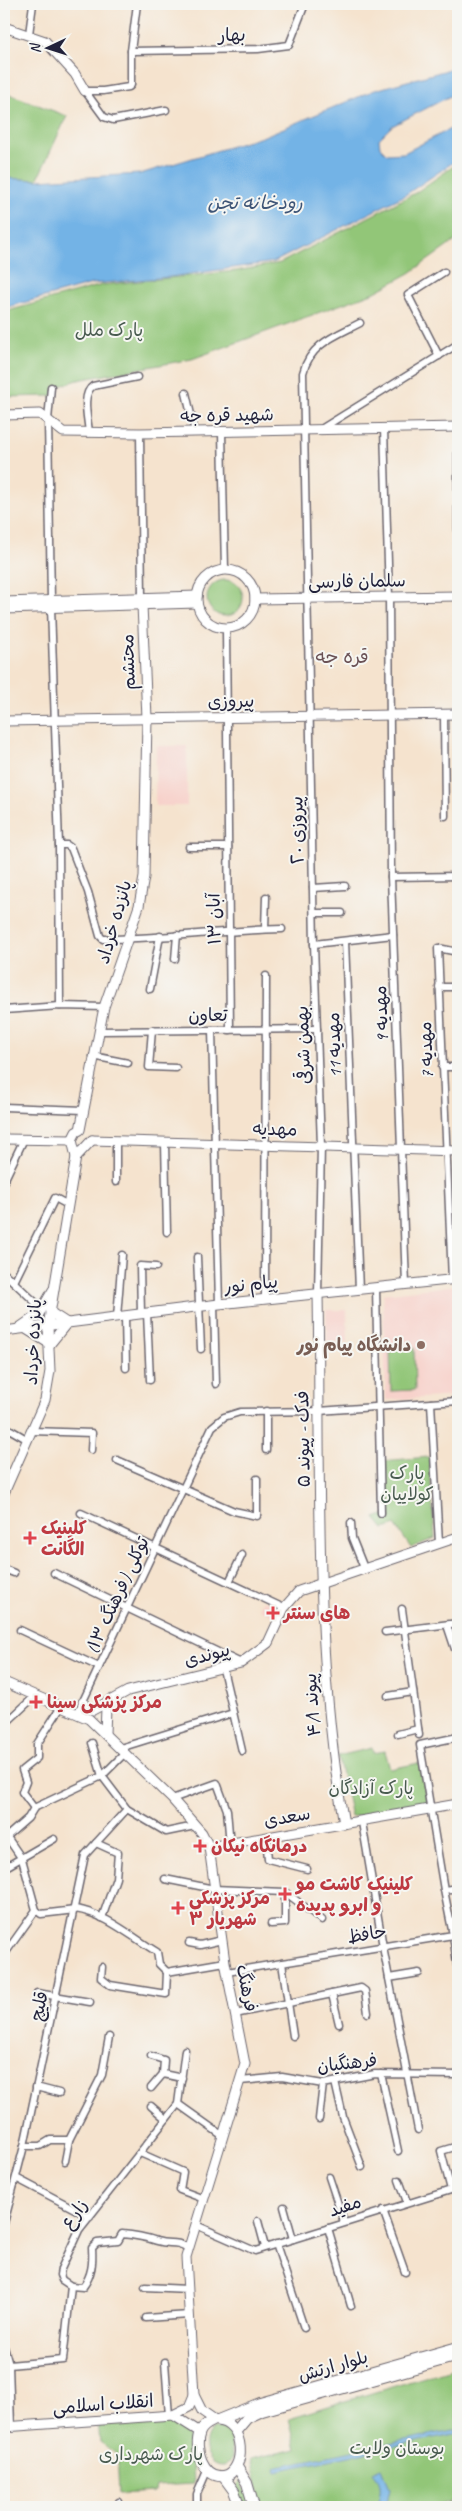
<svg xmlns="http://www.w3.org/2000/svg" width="462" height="2511" font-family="Caveat,'Playpen Sans Arabic',sans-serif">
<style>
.built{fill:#f7d0c9}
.green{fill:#92c678;stroke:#5a745a}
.water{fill:#73b3e6;stroke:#4a6a90}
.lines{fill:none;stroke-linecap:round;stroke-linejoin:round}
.minor-casing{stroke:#6c666e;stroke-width:9}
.tertiary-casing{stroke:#6c666e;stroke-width:11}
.secondary-casing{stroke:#6c666e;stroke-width:11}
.primary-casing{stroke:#6c666e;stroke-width:12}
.minor{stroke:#fff;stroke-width:6}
.tertiary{stroke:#fff;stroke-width:9}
.secondary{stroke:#fff;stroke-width:9}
.primary{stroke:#fff;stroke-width:10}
.education-dot{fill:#8d6e63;stroke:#f6f6f2;stroke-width:2}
.health-dot{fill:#e0444e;stroke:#f6f6f2;stroke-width:2}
.labels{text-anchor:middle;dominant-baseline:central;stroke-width:4;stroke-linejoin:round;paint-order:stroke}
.street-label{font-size:18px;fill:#22223b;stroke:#f6f6f2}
.park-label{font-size:18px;fill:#495b50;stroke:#f6f6f2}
.education-label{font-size:18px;font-weight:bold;fill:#785e54;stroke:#f6f6f2;text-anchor:end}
.health-label{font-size:18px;font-weight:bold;fill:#be3a42;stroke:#f6f6f2;text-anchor:start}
.water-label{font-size:19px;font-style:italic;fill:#3e5577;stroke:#f6f6f2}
.neighbourhood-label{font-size:19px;fill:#6b5256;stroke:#f6f6f2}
</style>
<rect width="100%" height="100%" fill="#f6f6f2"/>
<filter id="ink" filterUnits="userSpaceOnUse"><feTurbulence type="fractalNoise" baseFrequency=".02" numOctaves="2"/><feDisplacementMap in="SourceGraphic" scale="10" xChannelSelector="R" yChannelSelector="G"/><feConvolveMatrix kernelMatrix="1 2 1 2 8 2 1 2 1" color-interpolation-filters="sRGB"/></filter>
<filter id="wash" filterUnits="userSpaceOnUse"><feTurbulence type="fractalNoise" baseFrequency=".0096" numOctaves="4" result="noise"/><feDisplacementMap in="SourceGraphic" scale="20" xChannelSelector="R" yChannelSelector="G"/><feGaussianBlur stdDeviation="1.12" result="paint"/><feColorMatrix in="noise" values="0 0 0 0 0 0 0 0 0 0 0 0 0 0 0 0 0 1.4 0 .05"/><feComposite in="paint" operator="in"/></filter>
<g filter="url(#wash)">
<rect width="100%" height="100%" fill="#f5e3ce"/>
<g class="built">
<polygon points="156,746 187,746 187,806 155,806"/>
<polygon points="458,1285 458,1396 386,1400 383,1294"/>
<polygon points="326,1310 347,1310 348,1342 327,1343"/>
<polygon points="263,1600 281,1609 277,1618 259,1609"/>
</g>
<g class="green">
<polygon points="4,92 67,116 37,180 4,178"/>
<polygon points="458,163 458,239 410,273 375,292 192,359 78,380 54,388 53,396 4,397 4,312 102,285 236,271 280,263 415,193"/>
<circle cx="225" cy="598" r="18"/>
<polygon points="414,1348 415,1390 391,1391 390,1349"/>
<polygon points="429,1457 435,1538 411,1548 395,1525 384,1529 375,1518 389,1513 383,1492 381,1461"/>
<polygon points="372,1748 373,1753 385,1751 390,1769 419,1763 428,1803 351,1817 338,1756"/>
<polygon points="458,2367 458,2500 425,2507 262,2507 251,2459 296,2449 289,2418"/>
<path d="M 164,2421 C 197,2427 191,2458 193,2484 L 155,2486 L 154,2492 L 119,2494 L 117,2454 L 100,2442 L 98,2422 Z"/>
<path d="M 215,2428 L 222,2428 L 231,2437 L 232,2458 L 223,2466 C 205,2467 199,2436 215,2428 Z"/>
<polygon points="241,2481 253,2507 242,2507 236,2489"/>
</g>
<g class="water">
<polygon points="458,67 458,92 392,126 379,139 380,147 387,154 404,153 458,125 458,159 405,195 274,262 170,277 92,284 4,308 4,178 38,180 140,174 262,137 375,90"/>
<polygon points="458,2429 458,2433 276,2471 275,2467"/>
<path d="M 382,2468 L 390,2488 L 386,2506 L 378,2501 C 382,2490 381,2481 373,2472 Z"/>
</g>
</g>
<g filter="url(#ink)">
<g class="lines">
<g class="minor-casing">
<g id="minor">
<polyline points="29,34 33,4"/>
<polyline points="131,51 258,49 289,45 305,4"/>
<polyline points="85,91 103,91 129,87 131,85 131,51 137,4"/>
<polyline points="85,91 104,117 113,120 166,110"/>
<polyline points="439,356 408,295 444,272"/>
<polyline points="51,387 48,420 51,600"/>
<polyline points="186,393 195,432"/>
<polyline points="458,427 458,530"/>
<polyline points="384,428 389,597 391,877 406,1285"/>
<polyline points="321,429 458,344"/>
<polyline points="222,432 225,570"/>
<path d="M 89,433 C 88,419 81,394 93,386 L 137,377"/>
<polyline points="140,433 142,598"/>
<polyline points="51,607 59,845 60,1006"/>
<polyline points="226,629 230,1030"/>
<polyline points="444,714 445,816"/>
<path d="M 59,845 L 67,845 L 71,848 L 88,892 L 100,936 L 103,939 C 163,939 222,930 282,929"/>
<polyline points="189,847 228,847"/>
<polyline points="391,877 458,876"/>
<polyline points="313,888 345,886"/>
<polyline points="314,913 342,913"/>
<polyline points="265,929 266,897"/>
<polyline points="345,941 359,1290"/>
<polyline points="314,944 393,935"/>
<polyline points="175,959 177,935"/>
<polyline points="439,987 458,987"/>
<polyline points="150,989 160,936"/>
<polyline points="4,1010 60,1006 104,1007"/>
<polyline points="152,1030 149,1067 176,1068"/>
<polyline points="212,1030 219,1304"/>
<polyline points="99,1031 317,1029"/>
<polyline points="93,1056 128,1063"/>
<polyline points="442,1067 458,1067"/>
<polyline points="4,1107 84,1110"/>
<polyline points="116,1142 116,1182"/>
<polyline points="165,1143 167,1232"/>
<polyline points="4,1181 24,1139"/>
<polyline points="197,1257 201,1349"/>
<polyline points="4,1273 35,1302 39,1314"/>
<polyline points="452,1280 438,948 458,952"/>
<polyline points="14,1282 55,1198 68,1205"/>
<polyline points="376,1288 381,1513"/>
<path d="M 318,1294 L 321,1146 L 314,944 L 303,373 C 310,344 335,336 360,323"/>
<polyline points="265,1299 266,976"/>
<polyline points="214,1304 216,1384"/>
<polyline points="147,1313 150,1380"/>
<polyline points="141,1314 140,1266 156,1267"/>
<polyline points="125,1316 126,1368"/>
<polyline points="117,1317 122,1255"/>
<polyline points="431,1403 439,1543"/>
<polyline points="4,1426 28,1440"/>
<polyline points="32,1431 92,1433 91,1450"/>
<polyline points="266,1450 266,1411"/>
<polyline points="117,1460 234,1511 257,1516 257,1479"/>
<polyline points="81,1513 284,1608"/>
<polyline points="351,1523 352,1538 364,1568"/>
<polyline points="4,1569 14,1573"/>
<polyline points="54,1573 241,1663"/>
<polyline points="229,1582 242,1555"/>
<polyline points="402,1609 419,1735"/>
<polyline points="447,1625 455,1649"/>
<polyline points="20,1630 99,1667"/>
<polyline points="385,1632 458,1623"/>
<polyline points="223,1669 242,1751"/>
<polyline points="388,1696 413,1692"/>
<polyline points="77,1714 212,1427 224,1417 240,1412 319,1411 458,1401"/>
<polyline points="4,1725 35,1696"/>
<polyline points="398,1734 418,1729"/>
<polyline points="92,1743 102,1776 127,1809 166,1832 195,1826"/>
<polyline points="120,1748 233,1713"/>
<polyline points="172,1799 217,1783 227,1810 230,1845"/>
<polyline points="34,1808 22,1792 26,1782 22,1770 37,1758 37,1744 61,1707"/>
<polyline points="362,1822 383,1947 418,2130"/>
<polyline points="7,1837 22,1859 36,1910 41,1914 75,1910"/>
<polyline points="266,1837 268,1859 307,1869"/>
<polyline points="4,1839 28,1818 34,1808 102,1776 125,1753"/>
<polyline points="96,1843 118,1853 116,1878 102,1918"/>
<polyline points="4,1868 54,1839"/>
<polyline points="165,1879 214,1889 285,1892 322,1920"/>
<polyline points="444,1890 420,1745 458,1737"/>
<path d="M 75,1909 C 105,1913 132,1937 157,1952 L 159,1964 L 167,1972 L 225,1962"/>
<polyline points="271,1924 285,1923 285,1892"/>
<polyline points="453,1935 458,1971"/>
<polyline points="189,1943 200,1945 222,1940"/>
<polyline points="4,1955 36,1910"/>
<polyline points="282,1963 293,2036"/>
<polyline points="102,1967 101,1978 110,1985 166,1994 167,1972"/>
<polyline points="227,1972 453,1935 444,1890 458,1888"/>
<polyline points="389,1978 419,1973"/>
<polyline points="37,1993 90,2002"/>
<polyline points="332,1994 339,2024"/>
<polyline points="235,2014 361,1988 365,1991 368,2013"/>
<polyline points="151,2056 164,2060 163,2074 151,2088"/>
<polyline points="163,2074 182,2078"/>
<polyline points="381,2074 398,2151"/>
<polyline points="240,2081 282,2077 323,2084 375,2074 458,2075"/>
<polyline points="335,2082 343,2117 362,2167"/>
<polyline points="36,2087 59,2093"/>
<polyline points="178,2104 223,2136"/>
<polyline points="151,2106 166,2119"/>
<polyline points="319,2119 323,2084"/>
<polyline points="24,2146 40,2146 50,2140 69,2140 102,2075 109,2037"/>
<polyline points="140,2153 183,2172 180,2190 204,2199"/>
<polyline points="65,2161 69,2140"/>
<polyline points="329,2177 344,2222"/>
<polyline points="16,2178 90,2217"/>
<polyline points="399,2180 407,2202"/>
<polyline points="284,2207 293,2239"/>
<polyline points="383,2210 405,2272"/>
<polyline points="258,2221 265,2247"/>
<polyline points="4,2223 24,2146 85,1855 127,1809"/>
<polyline points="196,2225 255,2251 451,2190 441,2151 458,2146"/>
<polyline points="328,2228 351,2306"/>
<polyline points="276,2244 304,2328"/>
<path d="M 71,2286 L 83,2287 C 92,2275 93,2263 92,2248 L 97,2243 L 118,2241 L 122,2234 C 135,2235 145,2237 157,2241 C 170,2245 175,2240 188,2248"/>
<polyline points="145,2287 188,2289"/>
<polyline points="146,2318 189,2315"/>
<polyline points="4,2347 9,2365 11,2426"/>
<polyline points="165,2362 169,2416"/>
<polyline points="9,2365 63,2360 71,2286 62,2280 60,2275 61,2269 79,2230 178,2104 185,2050"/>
<polyline points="119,2502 119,2507"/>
<polyline points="197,2507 197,2494 207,2471"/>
</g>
</g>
<g class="tertiary-casing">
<g id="tertiary">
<polyline points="4,27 45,41 75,74 85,91"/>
<polyline points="4,415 40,414 63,432 140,433 458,427"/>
<circle cx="226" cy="599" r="29"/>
<polyline points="255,599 458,596"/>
<polyline points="4,602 197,596"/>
<polyline points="4,609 197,603"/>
<polyline points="4,721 458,714"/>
<polyline points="4,1139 72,1140"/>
<polyline points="92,1140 458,1151"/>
<polyline points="76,1157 92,1140"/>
<path d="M 318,1294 C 321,1470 313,1649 344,1824"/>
<polyline points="50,1312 67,1323"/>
<polyline points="48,1326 76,1157 72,1140 76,1132 80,1130 104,1007 139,906 144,877 147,718 142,605"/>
<polyline points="83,1702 85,1707 93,1710 128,1691 241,1663 268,1643 284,1608 299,1591 458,1537"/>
<polyline points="105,1733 106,1708 110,1700"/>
<polyline points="209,1847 458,1804"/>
</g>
</g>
<g class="secondary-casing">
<g id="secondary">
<polyline points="19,1328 39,1314 53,1290"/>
<polyline points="26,1329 50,1344 67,1323"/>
<polyline points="4,1331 219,1304 458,1279"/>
<polyline points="4,1493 45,1400 50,1371 48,1326"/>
<polyline points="4,1682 89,1719 172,1799 202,1833 209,1847 225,1962 245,2064 186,2257 194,2395 202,2411 215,2420"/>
<polyline points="173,2415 189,2407 194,2395"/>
<polyline points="4,2427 173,2415 200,2432"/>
<polyline points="451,2507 458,2506"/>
</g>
</g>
<g class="primary-casing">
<g id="primary">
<path d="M 215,2420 C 247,2422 246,2472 224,2476 C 203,2479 193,2447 200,2432 C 203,2425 209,2423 215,2420 Z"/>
<polyline points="218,2420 260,2403 458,2347"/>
<polyline points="236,2431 247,2418 262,2411 458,2356"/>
<polyline points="237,2467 247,2483 254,2507"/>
<polyline points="223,2476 234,2491 240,2507"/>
</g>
</g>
<use href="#minor" class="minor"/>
<use href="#tertiary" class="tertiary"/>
<use href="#secondary" class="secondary"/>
<use href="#primary" class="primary"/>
</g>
</g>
<circle class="education-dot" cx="421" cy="1345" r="5"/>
<g class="health-dot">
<path d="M27.5 1530.5h5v5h5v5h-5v5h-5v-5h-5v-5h5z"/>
<path d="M270.5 1605.5h5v5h5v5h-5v5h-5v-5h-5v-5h5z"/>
<path d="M33.5 1694.5h5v5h5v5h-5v5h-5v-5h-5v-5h5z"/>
<path d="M197.5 1838.5h5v5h5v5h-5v5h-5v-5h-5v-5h5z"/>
<path d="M282.5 1886.5h5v5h5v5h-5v5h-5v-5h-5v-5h5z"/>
<path d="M175.5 1900.5h5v5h5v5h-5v5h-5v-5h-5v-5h5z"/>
</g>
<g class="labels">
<g class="street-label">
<text transform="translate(232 35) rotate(-1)">بهار</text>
<text transform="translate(227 415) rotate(-1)">شهید قره جه</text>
<text transform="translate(357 581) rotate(-1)">سلمان فارسی</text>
<text transform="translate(128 662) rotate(-92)">محتشم</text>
<text transform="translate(231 701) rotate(-1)">پیروزی</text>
<text transform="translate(297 830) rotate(-91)">پیروزی ٢٠</text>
<text transform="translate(214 919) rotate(-91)">۱۳ آبان</text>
<text transform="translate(114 922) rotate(-74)">پانزده خرداد</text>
<text transform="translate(381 1014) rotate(-92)">مهدیه 9</text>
<text transform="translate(208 1015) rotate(-1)">تعاون</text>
<text transform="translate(303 1045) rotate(-92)">بهمن شرقی</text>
<text transform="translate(334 1045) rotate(-92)">مهدیه 11</text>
<text transform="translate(426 1050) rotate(-92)">مهدیه 7</text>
<text transform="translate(275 1129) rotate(1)">مهدیه</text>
<text transform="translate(251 1284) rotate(-6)">پیام نور</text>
<text transform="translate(33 1342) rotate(-87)">پانزده خرداد</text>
<text transform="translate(303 1439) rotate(-91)">فدک - پیوند ۵</text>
<text transform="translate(117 1595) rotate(-65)">توکلی (فرهنگ ۱۳)</text>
<text transform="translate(207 1655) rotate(-15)">پیوندی</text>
<text transform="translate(312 1705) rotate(-94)">پیوند ۴/۱</text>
<text transform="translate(287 1817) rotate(-10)">سعدی</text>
<text transform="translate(367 1934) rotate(-9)">حافظ</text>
<text transform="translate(247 1988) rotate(79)">فرهنگ</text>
<text transform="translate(39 2006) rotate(-78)">قلیچ</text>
<text transform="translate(347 2063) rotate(-6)">فرهنگیان</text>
<text transform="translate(345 2206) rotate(-18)">مفید</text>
<text transform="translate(74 2214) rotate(-54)">زارع</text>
<text transform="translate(333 2366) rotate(-16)">بلوار ارتش</text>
<text transform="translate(103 2404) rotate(-4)">انقلاب اسلامی</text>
</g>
<g class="park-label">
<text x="109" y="330">پارک ملل</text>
<text x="407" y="1473">پارک<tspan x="407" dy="21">کولاییان</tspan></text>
<text x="371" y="1788">پارک آزادگان</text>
<text x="397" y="2448">بوستان ولایت</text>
<text x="151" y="2454">پارک شهرداری</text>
</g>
<g class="education-label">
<text x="411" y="1345">دانشگاه پیام نور</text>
</g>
<g class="health-label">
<text x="41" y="1528">کلینیک<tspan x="41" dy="21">الگانت</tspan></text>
<text x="284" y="1613">های سنتر</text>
<text x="47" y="1702">مرکز پزشکی سینا</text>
<text x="211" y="1846">درمانگاه نیکان</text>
<text x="296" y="1884">کلینیک کاشت مو<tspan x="296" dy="21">و ابرو پدیده</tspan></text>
<text x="189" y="1898">مرکز پزشکی<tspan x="189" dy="21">شهریار ۳</tspan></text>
</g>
<g class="water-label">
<text x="255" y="203">رودخانه تجن</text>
</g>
<g class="neighbourhood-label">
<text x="342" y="657">قره جه</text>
</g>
</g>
<rect width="462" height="2511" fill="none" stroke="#f6f6f2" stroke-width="20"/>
<g transform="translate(48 48) rotate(266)" stroke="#f6f6f2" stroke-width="4" paint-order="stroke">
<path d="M0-4L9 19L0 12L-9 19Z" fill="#22223b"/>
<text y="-8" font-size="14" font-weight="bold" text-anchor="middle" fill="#22223b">N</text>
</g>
</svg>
